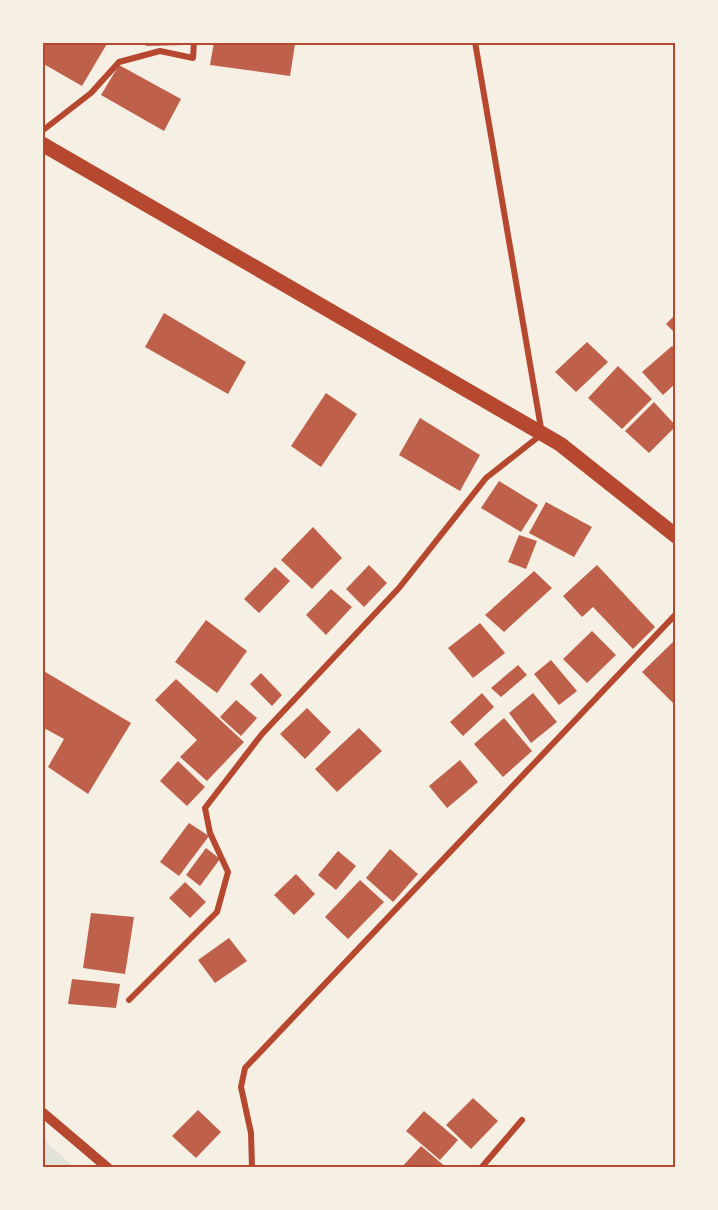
<svg xmlns="http://www.w3.org/2000/svg" width="718" height="1210" font-family="'Roboto Condensed',sans-serif">
<style>
.green{fill:#e2e4dc}
.building{fill:#bf614a}
.lines{fill:none;stroke-linecap:round;stroke-linejoin:round}
.minor{stroke:#b5482f;stroke-width:6}
.tertiary{stroke:#b5482f;stroke-width:10}
.trunk{stroke:#b5482f;stroke-width:15}
.neatline{fill:none;stroke:#b5482f;stroke-width:2}
</style>
<rect width="100%" height="100%" fill="#f6efe4"/>
<polygon class="green" points="42,1138 75,1168 42,1168"/>
<g class="building">
<polygon points="42,42 108,42 82,86 42,63"/>
<polygon points="146,42 184,42 184,45 146,46"/>
<polygon points="214,42 295,44 290,76 210,65"/>
<polygon points="119,65 181,99 164,131 101,95"/>
<polygon points="164,313 246,362 228,394 145,347"/>
<polygon points="676,314 676,334 666,324"/>
<polygon points="587,342 608,362 576,392 555,372"/>
<polygon points="672,346 676,350 676,383 663,395 642,372"/>
<polygon points="618,366 652,399 622,429 588,398"/>
<polygon points="326,393 357,414 321,467 291,446"/>
<polygon points="654,402 676,426 649,453 625,431"/>
<polygon points="420,418 480,455 460,491 399,455"/>
<polygon points="499,481 538,505 521,532 481,508"/>
<polygon points="546,502 592,527 574,557 529,533"/>
<polygon points="313,527 342,558 312,589 281,560"/>
<polygon points="519,535 537,541 526,569 508,562"/>
<polygon points="369,565 387,583 364,607 346,589"/>
<polygon points="597,565 655,627 633,649 593,607 582,617 563,596"/>
<polygon points="275,567 290,581 259,613 244,599"/>
<polygon points="534,571 552,588 504,632 485,615"/>
<polygon points="331,589 352,607 326,635 306,615"/>
<polygon points="206,620 247,651 217,693 175,662"/>
<polygon points="480,623 505,653 473,678 448,648"/>
<polygon points="592,631 616,655 587,683 563,659"/>
<polygon points="673,642 676,645 676,706 642,672"/>
<polygon points="551,660 577,691 559,705 534,674"/>
<polygon points="518,665 527,675 501,697 491,688"/>
<polygon points="42,670 131,723 88,794 48,767 64,739 42,727"/>
<polygon points="261,673 282,695 272,706 250,684"/>
<polygon points="176,679 244,742 207,781 180,757 197,740 155,700"/>
<polygon points="482,693 494,707 463,736 450,722"/>
<polygon points="533,693 557,722 531,743 509,713"/>
<polygon points="236,700 257,718 241,736 220,717"/>
<polygon points="307,708 331,732 305,759 280,734"/>
<polygon points="504,718 532,751 503,777 474,744"/>
<polygon points="359,728 382,751 337,792 315,769"/>
<polygon points="460,760 478,782 447,808 429,786"/>
<polygon points="178,761 205,787 187,806 160,781"/>
<polygon points="189,823 209,836 179,876 160,862"/>
<polygon points="206,848 220,859 200,886 186,875"/>
<polygon points="390,849 418,874 393,902 366,878"/>
<polygon points="338,851 356,866 336,890 318,875"/>
<polygon points="296,874 315,894 294,915 274,895"/>
<polygon points="360,880 384,902 348,939 325,917"/>
<polygon points="185,882 206,902 190,918 169,898"/>
<polygon points="91,913 134,917 125,974 83,968"/>
<polygon points="229,938 247,961 215,983 198,960"/>
<polygon points="72,979 120,984 116,1008 68,1004"/>
<polygon points="473,1098 498,1121 471,1149 446,1125"/>
<polygon points="198,1110 221,1132 196,1158 172,1136"/>
<polygon points="424,1111 458,1140 440,1160 406,1131"/>
<polygon points="421,1146 447,1168 401,1168"/>
</g>
<g class="lines">
<g class="minor">
<polyline points="42,131 91,93 119,62 160,51 193,58 194,42"/>
<polyline points="129,1000 217,912 228,872 210,833 205,808 262,734 399,588 486,478 542,434 475,42"/>
<polyline points="252,1168 251,1133 241,1087 245,1068 676,614"/>
<polyline points="481,1168 522,1120"/>
</g>
<polyline class="tertiary" points="42,1112 108,1168"/>
<polyline class="trunk" points="42,144 560,444 676,536"/>
</g>
<rect width="718" height="1210" fill="none" stroke="#f6efe4" stroke-width="87"/>
<rect x="44" y="44" width="630" height="1122" class="neatline"/>
</svg>
